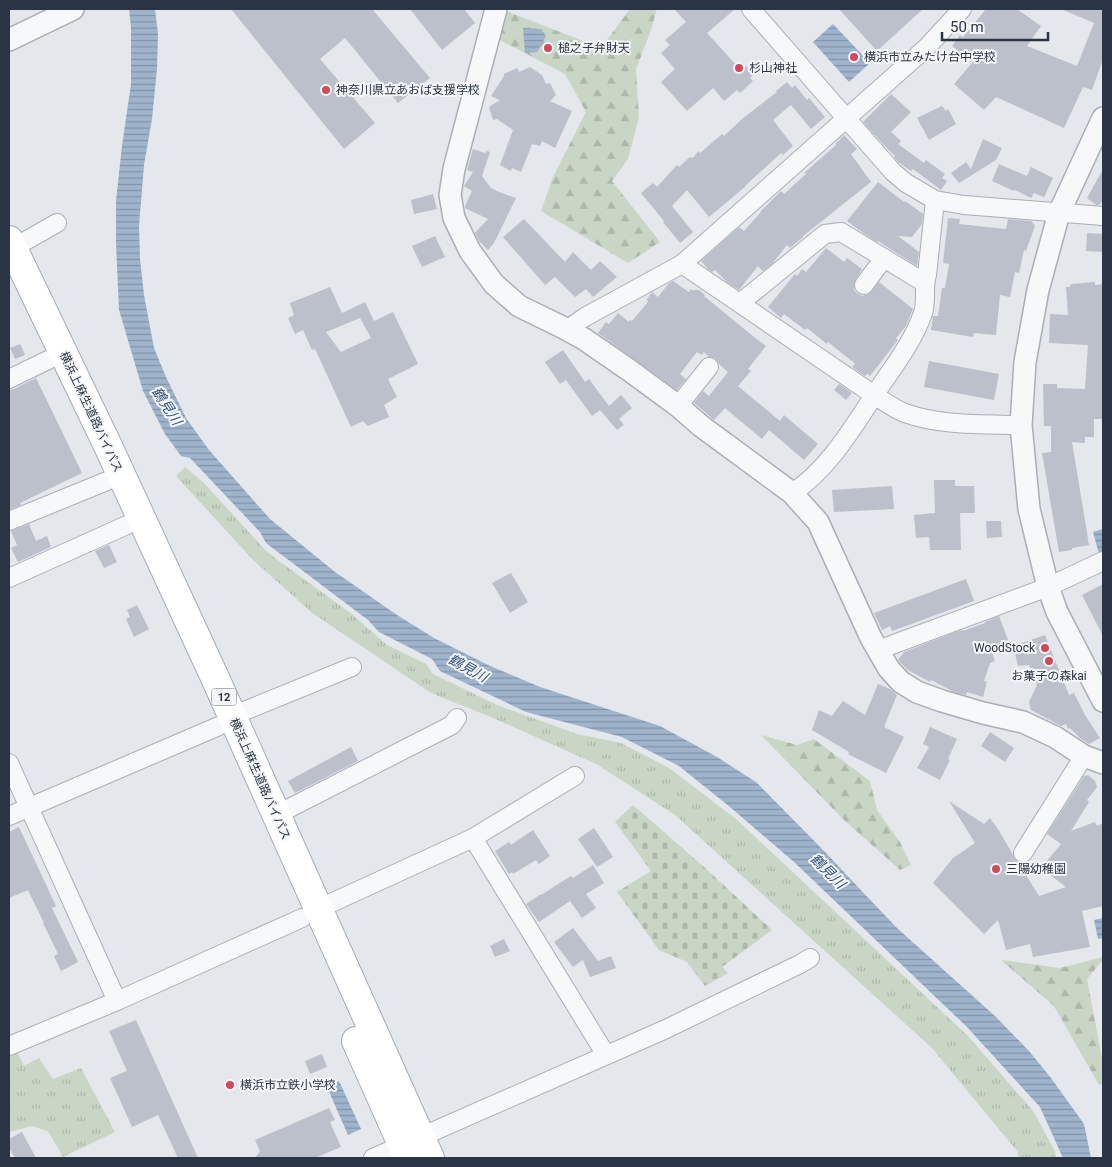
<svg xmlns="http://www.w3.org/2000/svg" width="1112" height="1167" font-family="Roboto,'Noto Sans JP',sans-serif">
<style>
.grass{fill:url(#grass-tufts)}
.forest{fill:url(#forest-firs)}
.cemetery{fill:url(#cemetery-stones)}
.water{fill:url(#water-rules)}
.building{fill:#bbc0ca;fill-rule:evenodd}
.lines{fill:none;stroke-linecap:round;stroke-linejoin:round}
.minor-casing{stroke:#a9aeb7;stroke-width:20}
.tertiary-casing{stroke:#a9aeb7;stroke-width:24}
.primary-casing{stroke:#a3abb8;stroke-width:30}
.minor{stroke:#f7f8fa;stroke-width:18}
.tertiary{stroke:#f7f8fa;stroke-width:21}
.primary{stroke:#fff;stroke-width:28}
.poi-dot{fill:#d1495b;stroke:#f4f6f9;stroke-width:2}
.labels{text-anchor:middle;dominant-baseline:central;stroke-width:4;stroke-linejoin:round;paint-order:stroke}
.shield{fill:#f4f6f9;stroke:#676e7b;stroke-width:1}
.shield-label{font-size:11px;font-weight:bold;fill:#2b3445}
.poi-label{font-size:12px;fill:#2b3445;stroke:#f4f6f9;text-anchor:start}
.street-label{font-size:12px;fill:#2b3445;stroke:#f4f6f9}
.water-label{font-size:14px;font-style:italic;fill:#34527a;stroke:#f4f6f9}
</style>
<defs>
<pattern id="grass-tufts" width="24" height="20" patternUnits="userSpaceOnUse" patternTransform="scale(1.25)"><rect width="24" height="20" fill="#c9d6c5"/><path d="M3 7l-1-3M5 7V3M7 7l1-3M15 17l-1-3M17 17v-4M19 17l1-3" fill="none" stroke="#adb8ab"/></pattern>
<pattern id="forest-firs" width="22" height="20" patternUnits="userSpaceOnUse" patternTransform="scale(1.25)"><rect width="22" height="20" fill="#c9d6c5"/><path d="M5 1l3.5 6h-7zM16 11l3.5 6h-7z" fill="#adb8ab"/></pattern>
<pattern id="cemetery-stones" width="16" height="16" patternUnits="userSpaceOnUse" patternTransform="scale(1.25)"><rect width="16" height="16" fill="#c9d6c5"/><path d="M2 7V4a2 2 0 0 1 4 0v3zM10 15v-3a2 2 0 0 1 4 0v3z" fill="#adb8ab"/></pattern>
<pattern id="water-rules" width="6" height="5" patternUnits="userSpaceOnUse" patternTransform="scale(1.25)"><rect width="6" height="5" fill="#9fb4cc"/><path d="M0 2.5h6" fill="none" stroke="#8293a7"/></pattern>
</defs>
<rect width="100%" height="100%" fill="#e4e7ec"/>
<g class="grass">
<polygon points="185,467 204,483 267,552 353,615 387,645 426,664 433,674 497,705 577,734 621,743 669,768 736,819 969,1037 1033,1111 1055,1151 1056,1158 1019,1158 1017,1151 932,1048 675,815 596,764 491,717 431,693 311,612 252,559 176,476"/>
<polygon points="17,1051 24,1066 39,1058 53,1079 81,1068 115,1132 63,1157 48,1131 32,1126 9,1132 9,1054"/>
</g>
<g class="forest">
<polygon points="630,9 657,9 650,33 636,69 639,117 628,159 612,181 660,242 628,263 541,211 553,177 586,112 565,74 498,39 506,11 601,48"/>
<polygon points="761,735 797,745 814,739 870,781 877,810 900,842 911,865 900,870 844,820"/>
<polygon points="1103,957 1103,960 1087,979 1103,1064 1103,1083 1099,1085 1054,1006 1001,960 1060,968"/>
</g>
<polygon class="cemetery" points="633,805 704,867 772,930 722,967 728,973 705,986 687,962 659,950 617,892 651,871 615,822"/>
<g class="water">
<polygon points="129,9 155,9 158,34 157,69 152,119 144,165 139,226 140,259 144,295 154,348 166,377 186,418 209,450 270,519 335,572 397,615 434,638 488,665 540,687 660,726 717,757 756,782 827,854 856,885 897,928 996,1017 1029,1051 1051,1078 1084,1124 1091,1158 1063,1158 1040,1107 967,1027 794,862 730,807 679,766 622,737 526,712 440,671 432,659 379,632 368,620 266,543 260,532 190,458 181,456 165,434 143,391 119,310 116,243 116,201 122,146 131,84 131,28"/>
<polygon points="833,24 870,63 849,82 813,42"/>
<polygon points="523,28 541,29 546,36 537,52 525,53"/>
<polygon points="1103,529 1103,552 1099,554 1093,532"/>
<polygon points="1103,918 1103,938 1098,939 1094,920"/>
<polygon points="339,1081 361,1129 348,1135 327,1087"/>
</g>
<g class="building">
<polygon points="231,9 372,9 430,78 398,103 345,38 320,59 375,123 344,149"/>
<polygon points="410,9 464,9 475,23 442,50"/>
<polygon points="674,9 735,9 707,33 738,67 740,65 742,68 746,66 753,75 750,78 753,81 740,93 737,90 724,101 713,88 687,111 661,82 675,69 661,53 670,45 665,40 686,22"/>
<polygon points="839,9 923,9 877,51"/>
<polygon points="986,9 1017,9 1041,26 1027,46 1077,66 1094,23 1061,9 1103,9 1103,59 1092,90 1083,87 1064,128 996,97 984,110 954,84 973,62 952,46 960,35 963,37"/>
<polygon points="530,67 542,75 546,84 550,83 556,95 550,101 572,111 555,148 542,141 540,146 532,144 521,172 512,168 511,171 500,165 513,130 497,119 493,120 489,107 500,100 491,96 504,76 504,74 517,68 519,72"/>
<polygon points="787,82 792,88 795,85 807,100 809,98 825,117 811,129 791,105 773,120 793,146 783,155 781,153 745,186 746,186 709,217 687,190 672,206 693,232 680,243 663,222 664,221 641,193 653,183 657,187 677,165 679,167 690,157 693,158 698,151 700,153 722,134 724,136 742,119 777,92 776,91"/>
<polygon points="891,94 911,112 891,132 901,141 898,144 924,163 926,160 945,174 942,178 947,181 941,190 913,169 911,171 898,162 894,157 895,156 882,143 863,122"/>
<polygon points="942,106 946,111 948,109 956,124 929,140 917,118"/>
<polygon points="844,135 857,149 851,154 871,182 803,236 803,237 790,248 787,245 772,264 763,271 758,266 739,290 728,283 715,270 712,272 708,269 701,261 739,227 744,231 761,212 760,212 781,191 784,194 806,174 804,173 836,145 835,144"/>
<polygon points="983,139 1002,148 996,160 959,183 951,173 966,162 971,169"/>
<polygon points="473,149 485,153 487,151 490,152 482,176 491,188 499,192 516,198 494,243 488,250 480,242 475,233 488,219 465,208 465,206 472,191 464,186 473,172 467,170"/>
<polygon points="999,164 1027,176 1031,167 1053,178 1044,197 1034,193 1031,198 1015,190 1014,191 992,181"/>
<polygon points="1103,169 1103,200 1099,205 1096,205 1087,198"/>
<polygon points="878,182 904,202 905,201 923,214 922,224 912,237 898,236 919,252 917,266 878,241 877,242 866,235 847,221"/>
<polygon points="433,194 437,209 414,214 411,200"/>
<polygon points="948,218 960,219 959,224 1006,229 1008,219 1031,221 1035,226 1026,251 1024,250 1019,273 1015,272 1010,297 1000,295 996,335 974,333 973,337 931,330 933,316 938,316 942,288 945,288 949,264 943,263"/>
<polygon points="524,219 565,262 573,252 591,270 600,261 617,277 593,297 586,289 575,297 555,277 545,285 503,237"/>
<polygon points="1087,233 1103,234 1103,252 1086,251"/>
<polygon points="435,236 445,257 422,267 412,246"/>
<polygon points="826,248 844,262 847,258 862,269 854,283 854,290 858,294 863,296 869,294 879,282 913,309 906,326 896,338 898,340 870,376 867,374 865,376 852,367 855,364 853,362 828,342 827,344 807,328 805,330 784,314 781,318 768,307 795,274 797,276 802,269 806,272"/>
<polygon points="673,281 689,292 691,289 693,291 694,290 699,290 705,295 704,296 754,337 766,346 748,369 751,371 738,386 780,421 784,415 818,444 804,460 769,430 762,439 725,408 714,420 694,403 703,391 709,396 728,372 719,364 715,358 709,357 704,352 702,355 697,352 680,374 686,379 677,390 598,333 606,322 609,324 618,313 629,322 630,320 632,321 648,302 647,299 652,292 658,297 669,283"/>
<polygon points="1095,282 1095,285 1103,284 1103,419 1094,419 1094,437 1085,437 1085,443 1072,442 1089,545 1072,548 1072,550 1059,552 1042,453 1051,452 1051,426 1044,426 1043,384 1057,384 1057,388 1085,389 1088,345 1049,343 1050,314 1068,315 1066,287 1070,287 1071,284"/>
<path d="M 330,287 L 342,313 L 365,302 L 374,321 L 393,312 L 418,364 L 388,379 L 397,397 L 384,405 L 389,417 L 368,426 L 363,421 L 351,427 L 315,349 L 312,350 L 303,330 L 295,334 L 288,318 L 294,315 L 290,303 ZM 360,318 L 371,338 L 341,352 L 326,332 Z"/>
<polygon points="20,344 25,355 15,359 10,348"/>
<polygon points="563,350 585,382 589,379 609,406 621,395 632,408 619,419 624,425 617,430 600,410 592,416 566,380 560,384 545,362"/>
<polygon points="929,361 999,374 994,400 924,387"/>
<polygon points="36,378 82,473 20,503 21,505 9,510 9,390 14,389"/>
<polygon points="839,384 852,393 846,400 834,390"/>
<polygon points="934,480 955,480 955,486 974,486 975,513 960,513 961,550 930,550 929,537 916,538 914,515 935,513"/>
<polygon points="892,486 894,509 834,512 832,490"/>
<polygon points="986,521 1001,521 1002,537 987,538"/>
<polygon points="29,524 36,541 47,536 51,547 18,562 11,548 17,545 11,531"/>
<polygon points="109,545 117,562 104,568 95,551"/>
<polygon points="511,573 528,602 510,613 492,583"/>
<polygon points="966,579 974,601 892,631 890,626 882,630 874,613"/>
<polygon points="1103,584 1103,636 1082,595"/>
<polygon points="137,605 149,629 134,637 126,619 130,617 127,610"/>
<polygon points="999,616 1008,640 990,647 995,661 990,663 984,681 987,682 983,697 967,692 966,695 954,692 931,680 930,682 908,670 898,660 904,652 956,632 963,630 963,631 985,623 985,622"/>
<polygon points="1045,635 1069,695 1074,693 1085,715 1100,738 1089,744 1080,738 1070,728 1068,729 1066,724 1061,726 1031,710 1029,702 1037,685 1029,665 1018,666 1013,646"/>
<polygon points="878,684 890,689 897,695 884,727 904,737 886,773 848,754 849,752 812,730 819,710 832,716 843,701 865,715"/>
<polygon points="930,727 957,739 948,759 950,760 940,780 917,768 929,747 923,744"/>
<polygon points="990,732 1014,748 1005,762 981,746"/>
<polygon points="351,747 358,761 295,793 288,781"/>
<polygon points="1088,775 1095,781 1097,787 1087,800 1089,802 1071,831 1095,822 1097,826 1103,823 1103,906 1082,911 1090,947 1033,957 1030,944 1006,950 998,920 984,934 933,883 953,858 975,843 949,801 984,824 990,818 998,829 1012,853 1014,858 1018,862 1039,896 1066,887 1041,868 1061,844 1047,834 1084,776"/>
<polygon points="19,827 56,906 52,908 78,962 61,971 54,956 58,954 43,923 44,923 28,890 9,898 9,832"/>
<polygon points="594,828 613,857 597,867 578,839"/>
<polygon points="533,830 550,856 539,864 536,860 513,874 512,872 509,874 495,851 509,842 511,845"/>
<polygon points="593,865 604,883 586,894 596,908 582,918 570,901 539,922 526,904 541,894 541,895 571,876 573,878"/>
<polygon points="573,928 598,961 611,956 616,968 590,977 583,960 573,967 554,942"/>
<polygon points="504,939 510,951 495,957 490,946"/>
<polygon points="136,1020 198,1158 178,1158 158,1115 132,1127 110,1078 127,1071 109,1031"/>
<polygon points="322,1054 327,1067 310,1074 305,1061"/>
<polygon points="329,1108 335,1120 330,1122 341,1147 315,1158 255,1158 260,1151 255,1140"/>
<polygon points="22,1132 36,1158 15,1158 9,1148 9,1139"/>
</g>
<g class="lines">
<g class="minor-casing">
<g id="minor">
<polyline points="751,9 893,172 906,183 935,200 964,205 1103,216"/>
<polyline points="13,248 57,223"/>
<polyline points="682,264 927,47 962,9"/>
<polyline points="864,285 884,258"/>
<polyline points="740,303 825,234 841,232 925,283"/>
<path d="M 569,331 L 575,324 L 585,317 L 682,264 L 874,395 C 884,401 894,409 905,413 C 941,426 983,424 1021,425"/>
<polyline points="9,379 48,360"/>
<polyline points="678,406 709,367"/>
<path d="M 792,493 C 829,469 853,427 877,391 C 894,366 913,342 923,313 C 927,301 923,287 927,275 L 935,200"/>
<polyline points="9,521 107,481"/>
<polyline points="9,578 127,525"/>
<polyline points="878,650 1048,587 1103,561"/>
<polyline points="232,716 352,667"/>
<polyline points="9,763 117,1001"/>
<polyline points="276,815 452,725 457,718"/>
<polyline points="9,816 219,726"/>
<polyline points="473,838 606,1055"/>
<polyline points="1023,853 1084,756"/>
<polyline points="318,909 473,838 575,776"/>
<polyline points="9,1046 117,1001 302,918"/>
<polyline points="373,1158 666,1029 800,964 810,958"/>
</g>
</g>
<g class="tertiary-casing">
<g id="tertiary">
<polyline points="496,9 454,169 450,195 454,218 470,251 494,284 519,306 562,327 584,339 629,370 678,406 701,426 792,493 818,522 871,638 889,669 901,682 917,692 942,701 983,713 1023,722 1055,737 1084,756 1103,763"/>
<polyline points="9,40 73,9"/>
<polyline points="1103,118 1059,213 1038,290 1025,362 1021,425 1029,509 1048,587 1057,612 1103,701"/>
</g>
</g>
<g class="primary-casing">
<g id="primary">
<polyline points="9,240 108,446 216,680 430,1158"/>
<polyline points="356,1041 408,1158"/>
</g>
</g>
<use href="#minor" class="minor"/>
<use href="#tertiary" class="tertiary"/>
<use href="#primary" class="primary"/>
</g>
<g class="poi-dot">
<circle cx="548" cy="48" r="5"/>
<circle cx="854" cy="57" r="5"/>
<circle cx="739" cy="68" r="5"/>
<circle cx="326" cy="90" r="5"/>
<circle cx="1045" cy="648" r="5"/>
<circle cx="1049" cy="661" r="5"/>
<circle cx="996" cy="869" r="5"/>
<circle cx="230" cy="1085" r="5"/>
</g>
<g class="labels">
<rect class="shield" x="211.5" y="688.5" width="25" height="17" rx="4"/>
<g class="shield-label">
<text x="224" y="697">12</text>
</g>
<g class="poi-label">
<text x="558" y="48">槌之子弁財天</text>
<text x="864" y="57">横浜市立みたけ台中学校</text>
<text x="749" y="68">杉山神社</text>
<text x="336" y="90">神奈川県立あおば支援学校</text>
<text x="1035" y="648" text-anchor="end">WoodStock</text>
<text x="1049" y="676" text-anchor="middle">お菓子の森kai</text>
<text x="1006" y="869">三陽幼稚園</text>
<text x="240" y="1085">横浜市立鉄小学校</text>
</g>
<g class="street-label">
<text transform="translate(91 412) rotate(65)">横浜上麻生道路バイパス</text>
<text transform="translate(260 779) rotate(66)">横浜上麻生道路バイパス</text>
</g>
<g class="water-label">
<text transform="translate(167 406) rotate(57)">鶴見川</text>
<text transform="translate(468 668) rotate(29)">鶴見川</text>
<text transform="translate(828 871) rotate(45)">鶴見川</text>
</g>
</g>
<rect width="1112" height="1167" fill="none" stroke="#2b3445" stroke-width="20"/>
<path d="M942 32v8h106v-8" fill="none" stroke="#2b3445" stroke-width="2.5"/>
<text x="950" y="32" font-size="15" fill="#2b3445" stroke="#f4f6f9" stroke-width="4" paint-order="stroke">50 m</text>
</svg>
